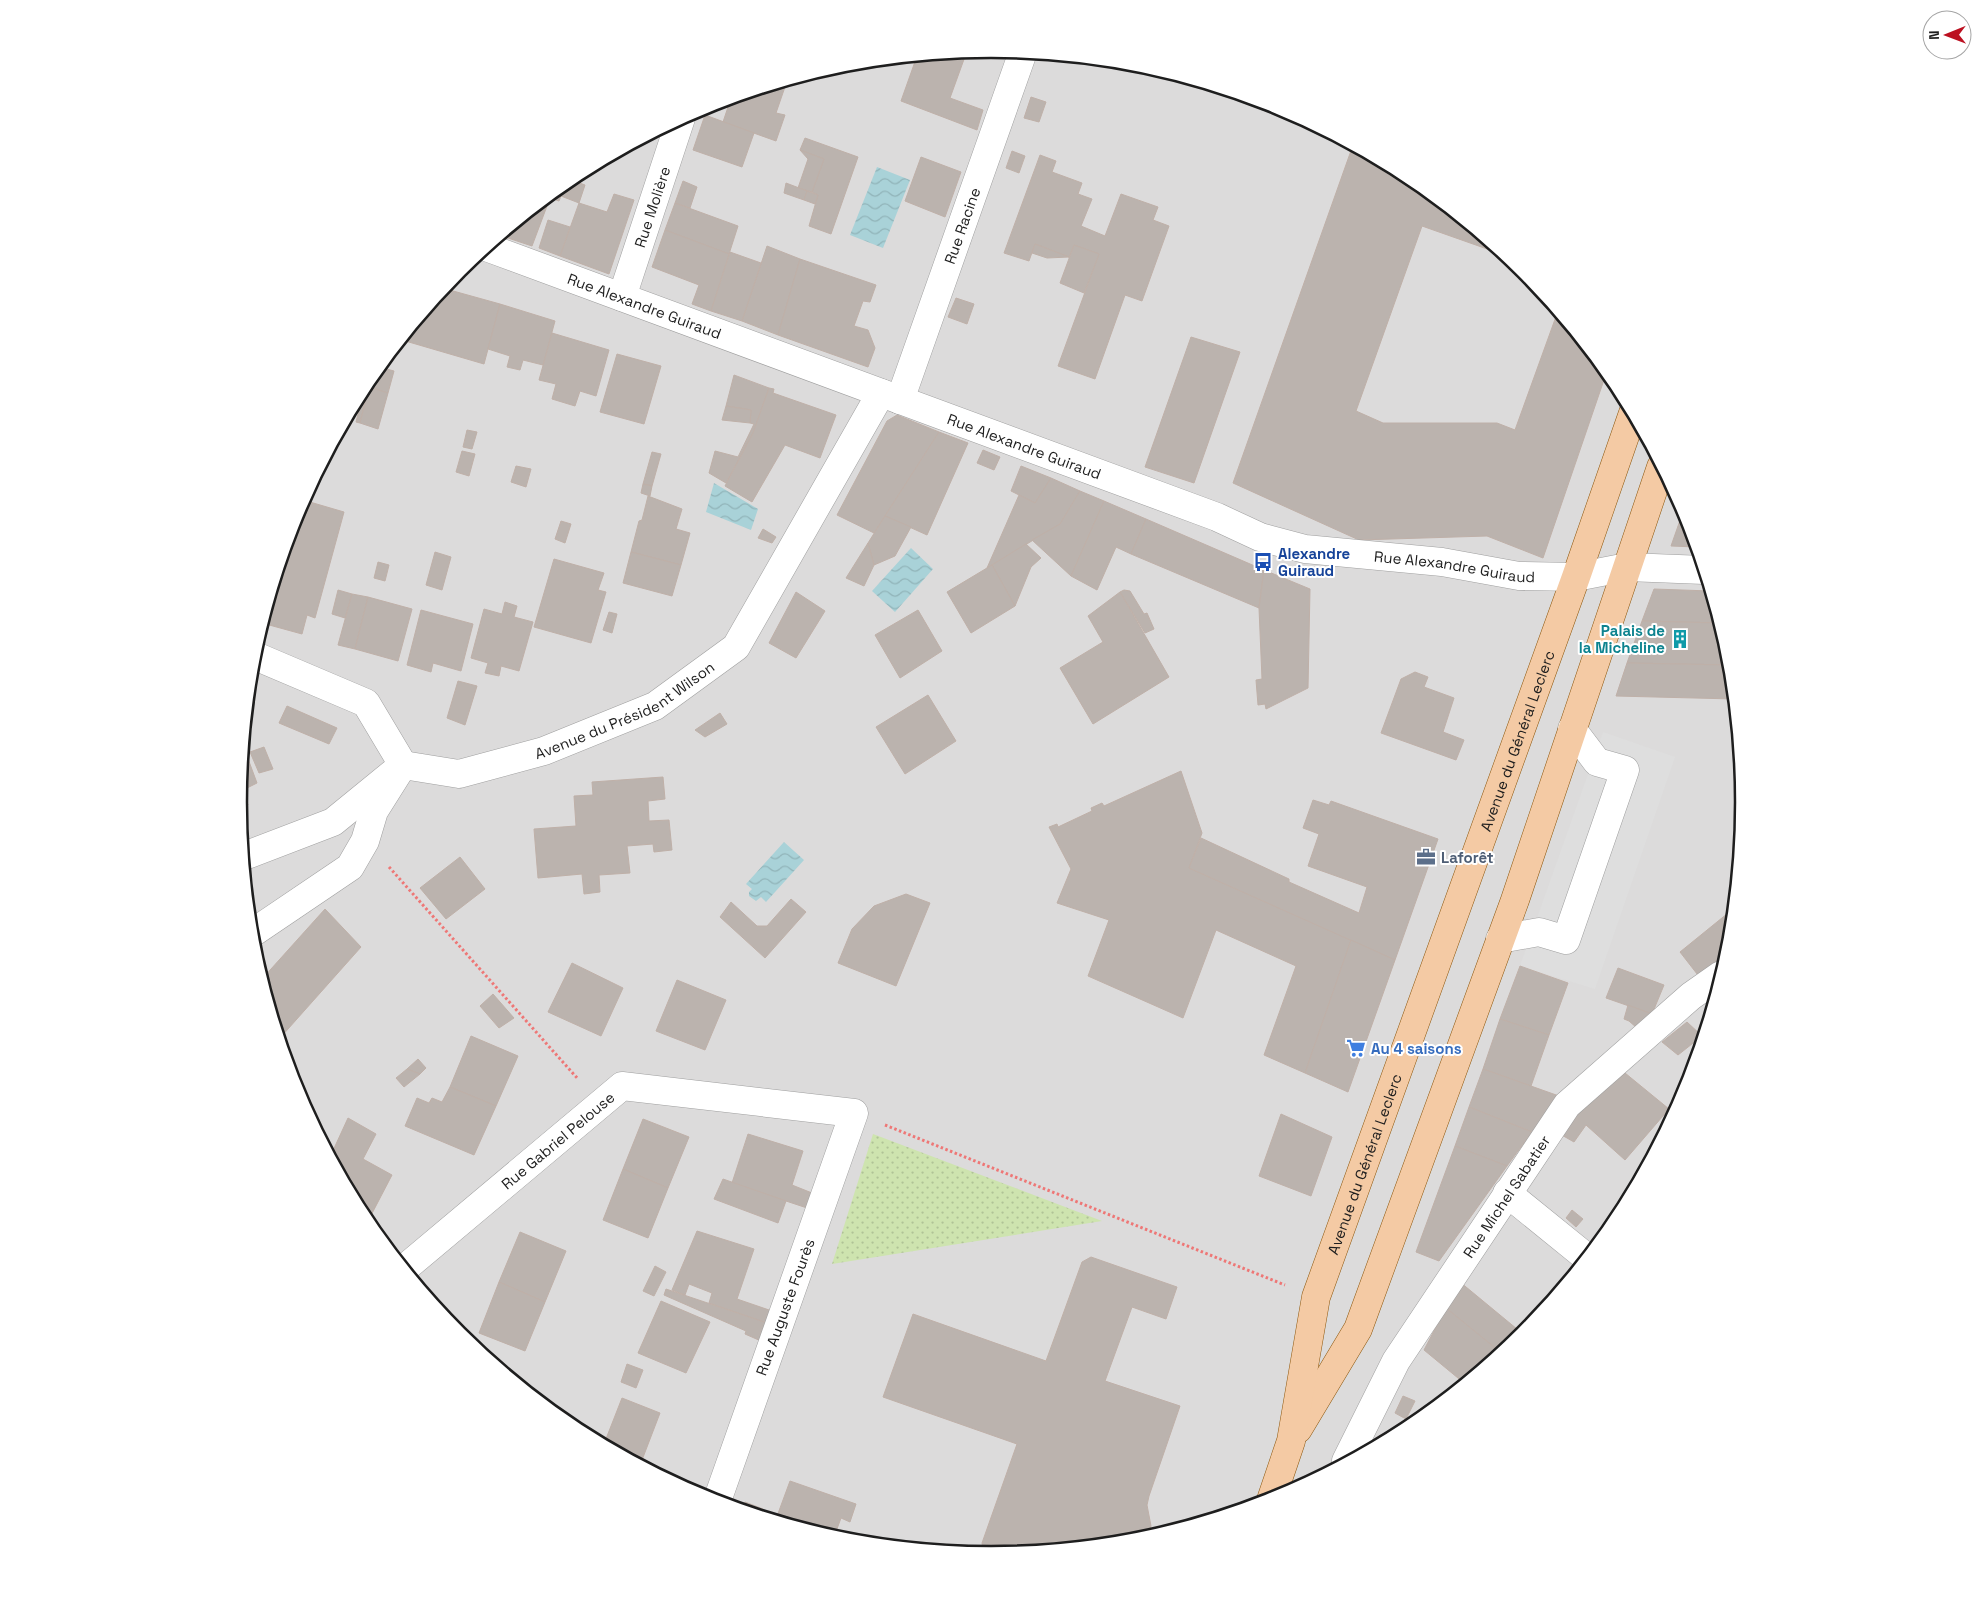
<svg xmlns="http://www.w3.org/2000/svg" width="1982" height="1603" font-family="'Space Grotesk',sans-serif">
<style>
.residential{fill:#dcdbdb}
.grass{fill:url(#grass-dots)}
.parking{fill:#dedede}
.water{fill:url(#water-waves)}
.building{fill:#bbb3ae;stroke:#bfb0a8}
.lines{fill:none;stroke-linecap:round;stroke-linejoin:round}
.minor-casing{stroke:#9f9f9f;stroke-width:29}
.major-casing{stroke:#8c560c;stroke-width:29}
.path{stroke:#ee7776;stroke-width:3;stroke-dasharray:2.5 2.5;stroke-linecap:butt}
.minor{stroke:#fff;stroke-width:28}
.major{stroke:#f4caa4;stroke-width:28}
.labels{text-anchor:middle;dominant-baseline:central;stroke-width:4;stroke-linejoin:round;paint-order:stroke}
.street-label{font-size:15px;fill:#1e1e1e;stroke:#fff}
.transit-label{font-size:15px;font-weight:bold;fill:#164399;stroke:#fff;text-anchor:start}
.culture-label{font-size:15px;font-weight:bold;fill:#0d838f;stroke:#fff;text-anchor:end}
.service-label{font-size:15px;font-weight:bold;fill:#4e5e75;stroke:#fff;text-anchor:start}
.shop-label{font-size:15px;font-weight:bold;fill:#366cbe;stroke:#fff;text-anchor:start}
.rim{fill:none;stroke:#1e1e1e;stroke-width:2.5}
</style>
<defs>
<pattern id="grass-dots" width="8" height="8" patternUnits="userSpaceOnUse" patternTransform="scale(1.25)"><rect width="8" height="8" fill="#cee4af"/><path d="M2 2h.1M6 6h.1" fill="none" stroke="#b0c396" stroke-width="1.8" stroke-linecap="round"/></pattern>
<pattern id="water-waves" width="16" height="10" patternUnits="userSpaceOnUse" patternTransform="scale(1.25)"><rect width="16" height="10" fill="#a9d2d8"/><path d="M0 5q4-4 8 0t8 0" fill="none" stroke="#91b4b9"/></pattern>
</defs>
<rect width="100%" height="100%" fill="#eeeae5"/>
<circle class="residential" cx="991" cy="801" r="750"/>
<polygon class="grass" points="873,1134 1102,1221 832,1264"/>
<polygon class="parking" points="1603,732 1675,757 1595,989 1520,966"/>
<g class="water">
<polygon points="877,167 910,180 883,248 850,235"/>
<polygon points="714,483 758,509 751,530 706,512"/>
<polygon points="911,548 933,569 895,612 872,591"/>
<polygon points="784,842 804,860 766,902 761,897 756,901 749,896 749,892 752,889 746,884"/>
</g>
<g class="building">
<polygon points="967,51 950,98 983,110 977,130 901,101 917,56"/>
<polygon points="787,81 776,113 785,115 776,141 723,122 731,98"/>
<polygon points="1031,97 1046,102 1039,122 1024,118"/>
<polygon points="705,115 754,133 742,167 693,150"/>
<polygon points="805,138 858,157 831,234 809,226 818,195 812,192 824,159 800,150"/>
<polygon points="1353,145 1409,176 1507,256 1422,226 1356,411 1383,423 1497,423 1515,430 1558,311 1607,371 1543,558 1487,536 1359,540 1233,483"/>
<polygon points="800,150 824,159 812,192 798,188 808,159"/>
<polygon points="1012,151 1025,156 1019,173 1006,168"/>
<polygon points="1040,155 1056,161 1052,172 1082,183 1078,194 1092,199 1081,226 1105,236 1121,194 1158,207 1153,220 1169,226 1142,301 1125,295 1095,379 1058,366 1099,254 1074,245 1069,257 1035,244 1029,261 1004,253"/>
<polygon points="921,157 961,172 945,217 905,201"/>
<polygon points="569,179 585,185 579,203 561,196 559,201 550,198 532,246 505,237 508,228"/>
<polygon points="683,181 697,187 690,208 675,203"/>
<polygon points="786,183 807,191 804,200 784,193"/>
<polygon points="807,191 818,195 815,204 804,200"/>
<polygon points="614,194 634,200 609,274 560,256 579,203 607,212"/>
<polygon points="675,203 738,226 729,254 665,230"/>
<polygon points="548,220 570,227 560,256 539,248"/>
<polygon points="665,230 729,254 711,311 692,304 699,285 652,267"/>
<polygon points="1035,244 1069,257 1047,258 1032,253"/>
<polygon points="1074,245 1099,254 1084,293 1060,283"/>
<polygon points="767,246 800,259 778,335 742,321"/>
<polygon points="730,252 761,263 742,321 711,311"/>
<polygon points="800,259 876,285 870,302 863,301 854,326 868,330 875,348 868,367 778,335"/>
<polygon points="446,289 500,304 484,364 402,340 436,296 443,298"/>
<polygon points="956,298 974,304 967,324 948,317"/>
<polygon points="500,304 555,321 543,365 523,360 520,370 507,367 510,356 488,349"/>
<polygon points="552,333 609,350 596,396 580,391 575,406 552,399 556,384 539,380"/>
<polygon points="1191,337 1240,352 1194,483 1145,467"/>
<polygon points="617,354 661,366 644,424 600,412"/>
<polygon points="379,367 394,371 388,393 364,386"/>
<polygon points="734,375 769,388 753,433 726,483 709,473 715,451 738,457 754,424 750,423 751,410 726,406"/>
<polygon points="365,386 369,387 360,423 356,422"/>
<polygon points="369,387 388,393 378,429 360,423"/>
<polygon points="769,388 774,389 773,393 836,415 820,458 785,445 752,502 725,486 753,433"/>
<polygon points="726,406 751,410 750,423 722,420"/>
<polygon points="897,415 939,432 874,533 837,515 887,421"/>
<polygon points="467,430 477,432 472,449 463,447"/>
<polygon points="939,432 968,443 927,535 885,516"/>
<polygon points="983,450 1000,457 994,470 977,463"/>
<polygon points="462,451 475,454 469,476 456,472"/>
<polygon points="652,452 661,454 652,486 643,484"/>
<polygon points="516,466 531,469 526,487 511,482"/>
<polygon points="1021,466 1051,478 1035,503 1011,491"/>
<polygon points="1051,478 1080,491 1060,524 987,568 1019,495 1035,503"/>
<polygon points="643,484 652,486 650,496 641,493"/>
<polygon points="1080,491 1104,501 1071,576 1032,540 1060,524"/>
<polygon points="648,496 682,509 676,529 690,533 681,565 631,552 639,521 642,520"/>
<polygon points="303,500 344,512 315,618 307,615 302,634 262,623 287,541 291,543"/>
<polygon points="1104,501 1146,519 1131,554 1116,547 1097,590 1071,576"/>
<polygon points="1684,509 1687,514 1697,547 1671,546"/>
<polygon points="885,516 911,527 895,556 874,565 868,543"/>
<polygon points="1146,519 1264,570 1259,608 1131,554"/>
<polygon points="561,521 571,524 565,543 555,539"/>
<polygon points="763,529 776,537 772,543 758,538"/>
<polygon points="868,543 874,565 864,586 846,578"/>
<polygon points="1026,544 1041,558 1031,567 1015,606 992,565"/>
<polygon points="435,552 451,557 442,590 426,585"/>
<polygon points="631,552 681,565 672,596 623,583"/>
<polygon points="554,559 604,573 598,590 606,592 591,643 534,627"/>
<polygon points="378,562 389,565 385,581 374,578"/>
<polygon points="992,565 1015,606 971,633 947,592"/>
<polygon points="1264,570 1310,589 1308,688 1266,709 1265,704 1258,705 1256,680 1262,679 1259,608"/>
<polygon points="1654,589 1710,591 1720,623 1642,621"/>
<polygon points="338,590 352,594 345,618 332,614"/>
<polygon points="1124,590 1130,591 1144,614 1147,613 1154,629 1145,633 1120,592"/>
<polygon points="796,592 825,611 796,658 769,643"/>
<polygon points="1120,592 1169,677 1093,724 1060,668 1103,642 1088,616"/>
<polygon points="352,594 368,597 355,649 338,645"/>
<polygon points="368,597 412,609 398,661 355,649"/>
<polygon points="505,602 517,606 514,617 533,622 519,671 501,666 499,676 485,673 488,663 471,658 484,609 502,614"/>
<polygon points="421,610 473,624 461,671 433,663 431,672 407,665"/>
<polygon points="918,610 942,651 900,678 875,635"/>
<polygon points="609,612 617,614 612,633 603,630"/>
<polygon points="1642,621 1720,623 1729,655 1730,665 1627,663"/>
<polygon points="1627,663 1730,665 1734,699 1616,696"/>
<polygon points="1415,672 1428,677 1424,687 1454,698 1443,732 1464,740 1456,760 1381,733 1401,679"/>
<polygon points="458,681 477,686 465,725 447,718"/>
<polygon points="928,695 956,741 905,774 876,727"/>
<polygon points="287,706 337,728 329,744 279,723"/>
<polygon points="720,713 727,724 705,737 695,730"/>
<polygon points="264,747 273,769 259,773 250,752"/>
<polygon points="244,748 257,783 243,790 248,805 239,809"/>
<polygon points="1181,771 1202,833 1189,868 1351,940 1305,1073 1264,1055 1296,966 1216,930 1183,1018 1088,976 1109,920 1057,903 1071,869 1049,827 1057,824 1058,827 1092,811 1091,808 1102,803 1104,806"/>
<polygon points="663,777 665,799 648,801 649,821 669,820 672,850 654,852 653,844 627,846 630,873 599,875 600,892 584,894 582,874 538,878 534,829 576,826 574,796 593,795 592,782"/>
<polygon points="1313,800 1329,805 1331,801 1438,839 1395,960 1189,868 1201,838 1289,879 1289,882 1359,913 1367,887 1308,866 1319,834 1303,828"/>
<polygon points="460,857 485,889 446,919 420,888"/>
<polygon points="906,894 930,903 896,986 838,963 852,929 874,906"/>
<polygon points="791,899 806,912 765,958 720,917 731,902 757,926 767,926"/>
<polygon points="325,909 361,947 280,1038 262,979"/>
<polygon points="1733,909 1729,949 1726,958 1701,979 1680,952"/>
<polygon points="1351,940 1395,960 1348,1092 1305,1073"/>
<polygon points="572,963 623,988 601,1036 548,1012"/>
<polygon points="1520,966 1568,983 1549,1035 1500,1019"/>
<polygon points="1618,968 1664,985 1652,1014 1606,998"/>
<polygon points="677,980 726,1000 705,1050 656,1031"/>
<polygon points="493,994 514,1018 499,1028 480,1006"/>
<polygon points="1628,1005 1652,1014 1637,1028 1629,1021 1624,1019"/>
<polygon points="1500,1019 1549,1035 1531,1086 1483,1069"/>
<polygon points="1687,1022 1702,1036 1678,1055 1662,1042"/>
<polygon points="471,1036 518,1056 496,1106 450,1087"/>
<polygon points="418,1059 426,1068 420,1074 407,1069"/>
<polygon points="407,1069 420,1074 404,1087 396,1078"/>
<polygon points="1483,1069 1559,1096 1532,1132 1469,1107"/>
<polygon points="1625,1073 1669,1109 1625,1160 1586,1125 1574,1142 1560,1134 1573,1114"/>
<polygon points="450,1087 496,1106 474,1155 405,1126 417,1098 429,1103 432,1098 442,1102"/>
<polygon points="1469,1107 1532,1132 1507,1166 1455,1146"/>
<polygon points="1281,1114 1332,1137 1311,1196 1259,1176"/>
<polygon points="348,1118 376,1134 363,1159 392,1175 367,1223 331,1155"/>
<polygon points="643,1119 689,1137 668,1188 623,1169"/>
<polygon points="748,1134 803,1151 792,1185 812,1193 807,1208 732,1183"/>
<polygon points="1455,1146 1507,1166 1439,1261 1416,1252"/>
<polygon points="623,1169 668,1188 648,1238 603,1220"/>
<polygon points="723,1179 786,1201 778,1223 714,1199"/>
<polygon points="1619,1208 1622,1211 1617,1220 1597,1244 1592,1240"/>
<polygon points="1572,1210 1583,1219 1576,1227 1566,1218"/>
<polygon points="697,1231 754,1249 737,1299 772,1311 767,1323 709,1303 712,1293 689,1284 685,1295 672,1290"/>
<polygon points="520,1232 566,1251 545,1302 499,1282"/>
<polygon points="1091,1257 1177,1287 1166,1319 1132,1307 1105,1381 1180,1406 1149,1496 1147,1505 1151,1526 1147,1537 1138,1540 984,1554 982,1543 1017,1444 883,1397 913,1314 1046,1361 1082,1262"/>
<polygon points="655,1266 666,1272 654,1296 643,1291"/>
<polygon points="499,1282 545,1302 525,1351 479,1333"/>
<polygon points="1460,1282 1523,1334 1500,1352 1446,1308"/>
<polygon points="666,1289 767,1323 761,1341 745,1334 746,1331 664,1295"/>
<polygon points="661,1301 710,1322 686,1373 638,1353"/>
<polygon points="1446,1308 1500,1352 1464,1383 1424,1350"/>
<polygon points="627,1364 643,1370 636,1388 621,1382"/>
<polygon points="1403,1396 1415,1401 1406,1419 1395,1413"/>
<polygon points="622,1398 660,1413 642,1460 604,1444"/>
<polygon points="1380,1435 1388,1439 1374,1446"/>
<polygon points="790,1481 856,1504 850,1522 841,1518 834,1537 776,1519"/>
<polygon points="745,1502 763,1509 761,1515 743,1509"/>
</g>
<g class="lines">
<g class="minor-casing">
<g id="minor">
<path id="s1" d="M 486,247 L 1217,517 L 1260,537 L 1305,549 L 1442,562 L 1519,576 L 1576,577 L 1627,567 L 1704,570"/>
<path id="s2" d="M 622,297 L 681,118"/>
<path id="s3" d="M 900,400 L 1023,52"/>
<path id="s4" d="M 244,856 L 333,822 L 403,765 L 459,774 L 544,751 L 655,706 L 736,647 L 881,393"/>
<polyline points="251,934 350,867 365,841 374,811 403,765 366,703 253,655"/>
<polyline points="1500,939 1539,932 1566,940 1625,770 1597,762 1572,729"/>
<polyline points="1507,1193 1586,1257"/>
<path id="s5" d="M 405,1268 L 622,1086 L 854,1113 L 717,1501"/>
<path id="s6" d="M 1346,1461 L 1396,1361 L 1567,1105 L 1691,996 L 1721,975"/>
</g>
</g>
<g class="major-casing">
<g id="major">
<polyline points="1298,1429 1358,1329 1515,900 1661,467"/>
<path id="s7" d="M 1271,1500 L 1291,1441 L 1316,1297 L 1576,577 L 1633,413"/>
</g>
</g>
<g class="path">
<polyline points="389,867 578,1079"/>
<polyline points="885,1125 1285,1285"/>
</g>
<use href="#minor" class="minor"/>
<use href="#major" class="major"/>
</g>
<defs>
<g id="bus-bare" transform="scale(1.5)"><path d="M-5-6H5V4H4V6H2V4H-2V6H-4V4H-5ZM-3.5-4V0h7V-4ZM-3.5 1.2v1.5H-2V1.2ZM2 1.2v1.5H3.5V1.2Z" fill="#1a4fb4" stroke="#fff" stroke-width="2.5" paint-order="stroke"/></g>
<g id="building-bare" transform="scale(1.5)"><path d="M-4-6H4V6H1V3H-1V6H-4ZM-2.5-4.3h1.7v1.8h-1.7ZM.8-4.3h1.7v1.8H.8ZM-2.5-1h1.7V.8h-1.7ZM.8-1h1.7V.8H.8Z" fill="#0f9aa8" stroke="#fff" stroke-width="2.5" paint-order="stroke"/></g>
<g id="office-bare" transform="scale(1.5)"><path d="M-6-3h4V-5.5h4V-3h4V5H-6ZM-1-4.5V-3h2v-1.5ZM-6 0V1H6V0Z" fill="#5c6f8a" stroke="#fff" stroke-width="2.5" paint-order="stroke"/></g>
<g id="supermarket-bare" transform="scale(1.5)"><path d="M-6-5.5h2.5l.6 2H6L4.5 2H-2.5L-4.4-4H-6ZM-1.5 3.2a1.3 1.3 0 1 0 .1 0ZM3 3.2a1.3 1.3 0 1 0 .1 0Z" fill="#3f7fe0" stroke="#fff" stroke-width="2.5" paint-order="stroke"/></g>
</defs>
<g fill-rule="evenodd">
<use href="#bus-bare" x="1263" y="562"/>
<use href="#building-bare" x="1680" y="639"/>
<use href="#office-bare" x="1426" y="857"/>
<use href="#supermarket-bare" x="1356" y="1048"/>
</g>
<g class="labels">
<g class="street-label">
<text stroke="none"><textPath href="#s2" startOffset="95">Rue Molière</textPath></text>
<text stroke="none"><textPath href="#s3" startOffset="185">Rue Racine</textPath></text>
<text stroke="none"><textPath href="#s1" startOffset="169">Rue Alexandre Guiraud</textPath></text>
<text stroke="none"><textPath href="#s1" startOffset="574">Rue Alexandre Guiraud</textPath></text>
<text stroke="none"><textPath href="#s1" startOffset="1024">Rue Alexandre Guiraud</textPath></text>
<text stroke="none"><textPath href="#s4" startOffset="421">Avenue du Président Wilson</textPath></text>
<text stroke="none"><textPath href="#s7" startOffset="800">Avenue du Général Leclerc</textPath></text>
<text stroke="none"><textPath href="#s5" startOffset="199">Rue Gabriel Pelouse</textPath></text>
<text stroke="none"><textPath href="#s7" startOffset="350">Avenue du Général Leclerc</textPath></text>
<text stroke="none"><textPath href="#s6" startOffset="310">Rue Michel Sabatier</textPath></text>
<text transform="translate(785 1307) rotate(-70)">Rue Auguste Fourès</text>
</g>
<g class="transit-label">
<text x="1278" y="553">Alexandre<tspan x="1278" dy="17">Guiraud</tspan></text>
</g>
<g class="culture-label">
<text x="1665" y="630">Palais de<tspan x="1665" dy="17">la Micheline</tspan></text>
</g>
<g class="service-label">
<text x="1441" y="857">Laforêt</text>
</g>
<g class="shop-label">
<text x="1371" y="1048">Au 4 saisons</text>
</g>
</g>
<path d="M0 0H1982V1603H0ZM247 802a744 744 0 1 1 1488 0a744 744 0 1 1-1488 0Z" fill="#fff" fill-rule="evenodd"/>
<path class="rim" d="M247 802a744 744 0 1 1 1488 0a744 744 0 1 1-1488 0Z"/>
<g transform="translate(1947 35) rotate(269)"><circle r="24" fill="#ffffff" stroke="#a5a5a5"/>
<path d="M0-4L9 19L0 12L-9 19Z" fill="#bc1020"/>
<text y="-8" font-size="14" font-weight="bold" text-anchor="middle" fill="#1e1e1e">N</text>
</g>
</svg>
